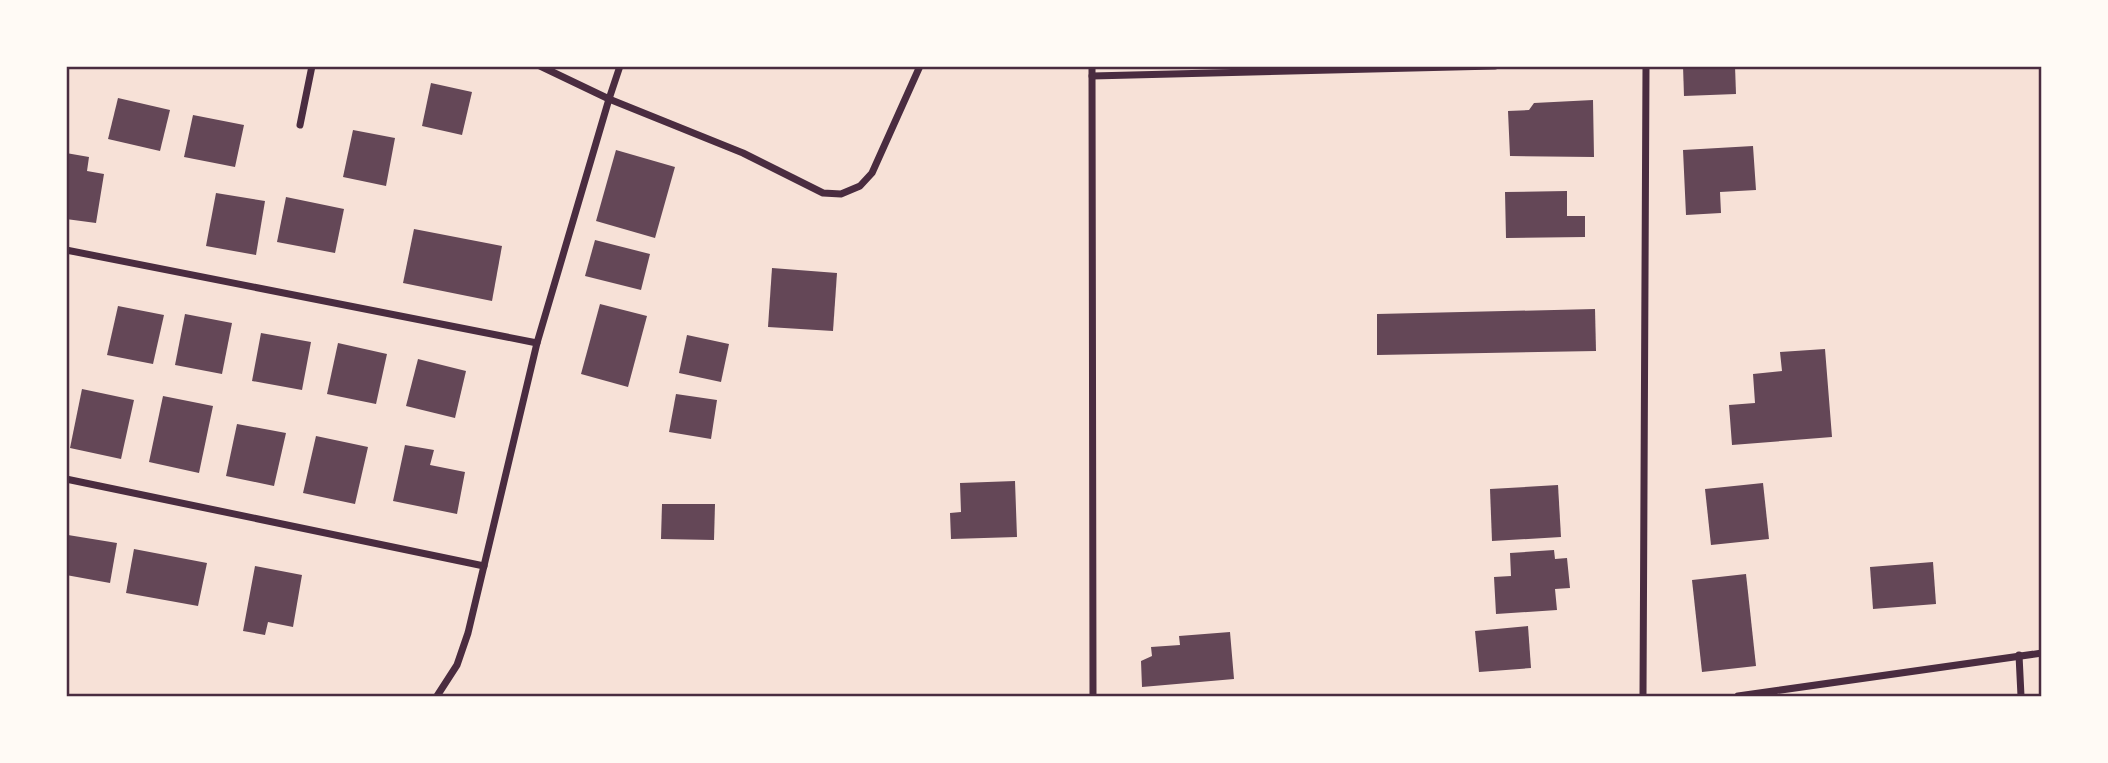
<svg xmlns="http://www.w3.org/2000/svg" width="2108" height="763" font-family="'Source Sans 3',sans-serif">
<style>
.building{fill:#644757}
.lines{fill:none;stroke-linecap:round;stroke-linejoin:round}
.minor{stroke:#4a2c40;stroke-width:7}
.neatline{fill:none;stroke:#4a2c40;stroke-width:2.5}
</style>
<rect width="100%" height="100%" fill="#f7e1d7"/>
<g class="building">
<polygon points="1683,66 1735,66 1736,94 1684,96"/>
<polygon points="431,83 472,92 462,135 422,126"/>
<polygon points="118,98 170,110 160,151 108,139"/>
<polygon points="1593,100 1594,157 1510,156 1508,111 1529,110 1534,103"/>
<polygon points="193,115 244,125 235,167 184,157"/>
<polygon points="353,130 395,138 386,186 343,177"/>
<polygon points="1753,146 1756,190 1720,192 1721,213 1686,215 1683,150"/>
<polygon points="616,150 675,167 655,238 596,221"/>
<polygon points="66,153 89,157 87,171 104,174 96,223 66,219"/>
<polygon points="1567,191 1567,216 1585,216 1585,237 1506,238 1505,192"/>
<polygon points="216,193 265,201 256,255 206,246"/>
<polygon points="286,197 344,209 335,253 277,242"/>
<polygon points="414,229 502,246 492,301 403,283"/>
<polygon points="595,240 650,254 641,290 585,276"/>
<polygon points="772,268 837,273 833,331 768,327"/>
<polygon points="600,304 647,316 628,387 581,374"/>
<polygon points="118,306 164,315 153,364 107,355"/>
<polygon points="1595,309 1596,351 1377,355 1377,314"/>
<polygon points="185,314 232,323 222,374 175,365"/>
<polygon points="261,333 311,342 302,390 252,381"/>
<polygon points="687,335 729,344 721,382 679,373"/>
<polygon points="338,343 387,354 376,404 327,394"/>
<polygon points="1825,349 1832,437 1732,445 1729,405 1755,403 1753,374 1782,371 1780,352"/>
<polygon points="418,359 466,371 455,418 406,406"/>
<polygon points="82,389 134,400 121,459 70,448"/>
<polygon points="676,394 717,400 711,439 669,432"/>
<polygon points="163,396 213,406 199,473 149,462"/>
<polygon points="237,424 286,433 274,486 226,476"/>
<polygon points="316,436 368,447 355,504 303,493"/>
<polygon points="405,445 434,450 430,465 465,472 457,514 393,501"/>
<polygon points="1015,481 1017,537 951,539 950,513 961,512 960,483"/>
<polygon points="1763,483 1769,539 1711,545 1705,489"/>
<polygon points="1558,485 1561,537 1492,541 1490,489"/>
<polygon points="662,504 715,504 714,540 661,539"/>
<polygon points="68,535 117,543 110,583 66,575"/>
<polygon points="134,549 207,563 198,606 126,593"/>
<polygon points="1554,550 1555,559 1567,558 1570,588 1555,589 1557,610 1496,614 1494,577 1511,576 1510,553"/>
<polygon points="1933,562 1936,604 1873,609 1870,567"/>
<polygon points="255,566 302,575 293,627 268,622 265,635 243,631"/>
<polygon points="1746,574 1756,666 1702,672 1692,580"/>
<polygon points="1528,626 1531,668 1479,672 1475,631"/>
<polygon points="1230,632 1234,679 1142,687 1141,661 1152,656 1151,647 1180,645 1179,636"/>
</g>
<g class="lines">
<g class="minor">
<polyline points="540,66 609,99 743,153 823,193 841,194 860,186 872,173 920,66"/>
<polyline points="1092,66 1093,696"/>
<polyline points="1092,76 1495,66"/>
<polyline points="300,125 312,66"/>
<polyline points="66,250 537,343 609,99 620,66"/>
<polyline points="66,479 484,566"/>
<polyline points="2019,655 2021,696"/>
<polyline points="437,696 457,665 468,633 537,343"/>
<polyline points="1643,696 1646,66"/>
<polyline points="1738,696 2042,653"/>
</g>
</g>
<rect width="2108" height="763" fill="none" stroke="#fffaf5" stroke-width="136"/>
<rect x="68" y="68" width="1972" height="627" class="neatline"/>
</svg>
